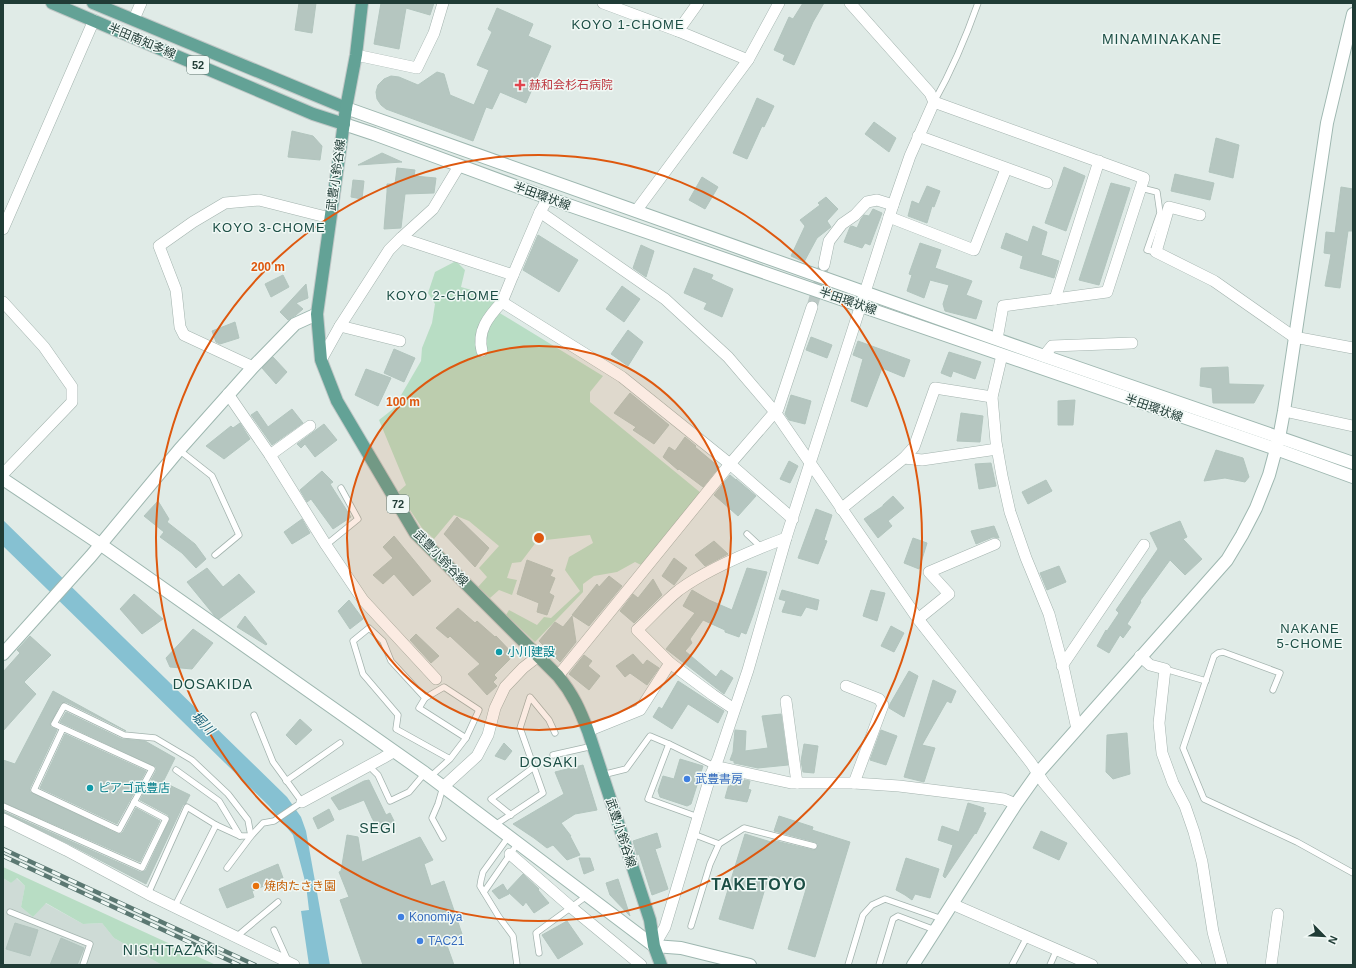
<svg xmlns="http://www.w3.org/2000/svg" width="1356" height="968" font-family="Arial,'Noto Sans JP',sans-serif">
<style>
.built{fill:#cedbd6}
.green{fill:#b8ddc4}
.water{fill:#86c1d2}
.building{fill:#b5c6c0;stroke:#b2c5be}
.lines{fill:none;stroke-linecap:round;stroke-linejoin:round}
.street-tunnel{stroke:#bac8c4;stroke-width:11;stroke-dasharray:11 5.5;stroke-linecap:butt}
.lane-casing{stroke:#a3b3ae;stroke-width:7}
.street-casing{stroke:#a3b3ae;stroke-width:12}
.secondary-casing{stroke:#9eb7b0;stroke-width:14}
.primary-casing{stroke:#c1c8c7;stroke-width:14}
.lane{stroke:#fff;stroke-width:5.5}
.street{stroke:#fff;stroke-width:11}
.secondary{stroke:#fff;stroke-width:12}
.primary{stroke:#63a296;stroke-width:12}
.rail-casing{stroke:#5b7872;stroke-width:4.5}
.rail{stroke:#f0f8f5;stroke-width:3;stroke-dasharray:9;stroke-linecap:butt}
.ring{fill:none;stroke:#de580e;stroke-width:2}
.health-dot{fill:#e0444e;stroke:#f0f8f5;stroke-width:1.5}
.culture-dot{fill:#0f9aa8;stroke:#f0f8f5;stroke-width:1.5}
.shop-dot{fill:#3f7fe0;stroke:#f0f8f5;stroke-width:1.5}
.food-dot{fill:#e8710a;stroke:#f0f8f5;stroke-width:1.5}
.labels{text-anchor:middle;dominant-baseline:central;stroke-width:3;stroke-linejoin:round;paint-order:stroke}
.shield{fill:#f0f8f5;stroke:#5e746f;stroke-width:1}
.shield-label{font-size:11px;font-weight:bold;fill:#203c36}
.street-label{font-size:12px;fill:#203c36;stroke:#f0f8f5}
.health-label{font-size:12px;fill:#be3a42;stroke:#f0f8f5;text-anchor:start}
.culture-label{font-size:12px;fill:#0d838f;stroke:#f0f8f5;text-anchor:start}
.shop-label{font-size:12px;fill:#366cbe;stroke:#f0f8f5;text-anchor:start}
.food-label{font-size:12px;fill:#c56008;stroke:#f0f8f5;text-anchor:start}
.neighbourhood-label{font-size:13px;letter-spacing:1px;fill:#1c4e45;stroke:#f0f8f5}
.water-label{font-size:13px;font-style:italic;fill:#1a6379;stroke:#f0f8f5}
.quarter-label{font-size:14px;letter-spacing:1px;fill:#1c4e45;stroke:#f0f8f5}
.district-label{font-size:16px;font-weight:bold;letter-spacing:1px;fill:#1c4e45;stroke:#f0f8f5}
.centre{fill:#de580e;stroke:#f0f8f5;stroke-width:2}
.ring-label{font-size:12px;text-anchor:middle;font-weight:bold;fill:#de580e;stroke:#f0f8f5;stroke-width:3;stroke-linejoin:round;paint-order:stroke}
</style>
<rect width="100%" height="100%" fill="#e0ebe7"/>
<polygon class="built" points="3,878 11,883 16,878 25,886 21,907 33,917 45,903 83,924 102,923 114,938 162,965 3,965"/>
<g class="green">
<polygon points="456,261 465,270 461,287 499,298 498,312 603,376 590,392 590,402 701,493 643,566 635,562 617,572 594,576 583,584 583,592 535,642 506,615 509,610 537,625 544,617 551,618 580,591 565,570 569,557 593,543 590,535 537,541 521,562 512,563 507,578 517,580 512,595 499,590 490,598 478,587 487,577 479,568 499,546 469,521 454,515 434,539 422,528 398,492 406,485 379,420 393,409 421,361 422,348 432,323 435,304 428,293 435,272"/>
<polygon points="3,867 216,965 162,965 114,938 102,923 83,924 46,903 33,917 21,907 25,886 17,878 11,883 3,878"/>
</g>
<polygon class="water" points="3,520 287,797 301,817 306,831 330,965 309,965 301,911 309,910 306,885 293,835 269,806 3,546"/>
<g class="building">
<polygon points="299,3 316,3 312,33 295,30"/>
<polygon points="381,3 434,3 430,15 406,8 399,49 374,44"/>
<polygon points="803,3 824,3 813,22 794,65 783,60 785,55 774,50 789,17 793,19"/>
<polygon points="497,8 533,24 528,36 551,46 526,103 500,92 492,109 486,107 473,141 386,109 381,105 377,99 376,92 378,85 384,79 391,76 399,77 418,85 437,72 444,74 450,95 474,105 489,70 477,65 492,32 488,29"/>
<polygon points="757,98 774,106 764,127 762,126 747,159 733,153"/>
<polygon points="874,122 896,138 889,152 865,134"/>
<polygon points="292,131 313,136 322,146 320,160 288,157"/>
<polygon points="1216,138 1239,145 1233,178 1209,172"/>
<polygon points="382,153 402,162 358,165"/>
<polygon points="1064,167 1085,176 1066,231 1045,223"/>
<polygon points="397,168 415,170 414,176 436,178 434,193 405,194 401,228 384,229 387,192 387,184 395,184"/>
<polygon points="1175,174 1214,183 1210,200 1171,191"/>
<polygon points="702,177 718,187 705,209 689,200"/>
<polygon points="353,180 364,181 362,199 351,197"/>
<polygon points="1111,183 1130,188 1099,285 1079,280"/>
<polygon points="927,186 940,191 934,207 932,206 927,223 908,216 912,201 919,204"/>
<polygon points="1341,187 1353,189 1353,231 1348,231 1340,288 1325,286 1331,254 1324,253 1326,232 1335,233"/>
<polygon points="826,197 838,209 827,221 831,227 817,238 804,262 791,256 805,226 800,220 820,205 818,203"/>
<polygon points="873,209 882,213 870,245 865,243 862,248 844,242 850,227 852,226 857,228 861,219 864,215 869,216"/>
<polygon points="1033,226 1047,232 1041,255 1059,261 1054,278 1020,268 1023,256 1001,248 1006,233 1028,242"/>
<polygon points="538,235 578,260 559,292 523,270"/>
<polygon points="920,243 941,250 935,268 972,281 966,295 982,301 976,319 945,311 943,304 949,285 930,280 924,298 907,291 912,275 909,274"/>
<polygon points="641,245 654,251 646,277 633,268"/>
<polygon points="694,268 713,275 711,279 733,289 722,317 704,309 707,303 684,293"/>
<polygon points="283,275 289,287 271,297 265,284"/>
<polygon points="306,284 308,298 296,303 303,309 296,315 288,320 280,312"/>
<polygon points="622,286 640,299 624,322 606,309"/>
<polygon points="235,322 239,338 220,344 216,342 212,331"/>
<polygon points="628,330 643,342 628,366 611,354"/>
<polygon points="811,337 832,345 827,358 806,350"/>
<polygon points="858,341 910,360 904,377 882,368 867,407 851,401 863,359 853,355"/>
<polygon points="394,349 415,358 404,382 384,373"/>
<polygon points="949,352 981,362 975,379 953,371 951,377 941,373"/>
<polygon points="273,357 287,372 276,384 262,368"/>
<polygon points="1228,367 1229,384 1264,385 1254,403 1213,403 1212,388 1200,386 1201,368"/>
<polygon points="366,369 391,378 378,406 355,395"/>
<polygon points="630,393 669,425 654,444 633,430 636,427 614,413"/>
<polygon points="791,395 811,401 805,424 789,420 785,414"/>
<polygon points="1075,400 1073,425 1058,425 1058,401"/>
<polygon points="292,409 303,423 272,445 251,415 257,411 268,427"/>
<polygon points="961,413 983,416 980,442 957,441"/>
<polygon points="240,423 250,439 224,459 206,446 231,426 233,428"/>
<polygon points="324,424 337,440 315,457 305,444 301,448 297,444"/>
<polygon points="685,437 696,446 695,447 719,467 703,487 679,469 678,470 663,457 669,447 675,451"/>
<polygon points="1216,450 1243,458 1249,477 1245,482 1225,478 1204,481"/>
<polygon points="789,461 798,466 790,483 780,479"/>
<polygon points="991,463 996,486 979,489 975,464"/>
<polygon points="322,471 333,482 330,484 351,517 333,529 311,499 307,502 300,490"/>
<polygon points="730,475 736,480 736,479 756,496 738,516 714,495"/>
<polygon points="1046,480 1052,491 1028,504 1022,492"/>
<polygon points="893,496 904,508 888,521 892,526 878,538 864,519 883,506 883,505"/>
<polygon points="158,501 169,519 167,522 195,544 206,559 196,568 182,553 160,537 164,532 144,516"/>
<polygon points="816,509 832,515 824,540 827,541 818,564 798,558"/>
<polygon points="457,517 489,548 475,567 444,534"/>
<polygon points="302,519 310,533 292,544 284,532"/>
<polygon points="1180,521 1187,537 1183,539 1202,559 1185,575 1170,560 1140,601 1141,602 1127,624 1131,627 1123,638 1120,635 1109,653 1097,646 1106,630 1107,631 1119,613 1116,610 1158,549 1150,533"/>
<polygon points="994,526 999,538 993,537 976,544 971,531"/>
<polygon points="394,536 431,581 413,596 394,574 383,584 373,575 393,558 383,547"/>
<polygon points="913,538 927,543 919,569 904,563"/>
<polygon points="714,541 728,554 705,566 695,555"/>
<polygon points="674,558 687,568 674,585 662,576"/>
<polygon points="527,560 553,570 550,576 555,578 549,593 554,596 547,615 537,612 539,603 517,594"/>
<polygon points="1059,566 1066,582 1047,590 1040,573"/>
<polygon points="207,568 223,587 239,574 255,592 219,619 214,615 187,582"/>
<polygon points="747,568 767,572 753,615 746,634 741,632 739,637 725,632 725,630 703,620 690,639 692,643 685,651 716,677 721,670 733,678 724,694 666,649 695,613 683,606 692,590 709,600 732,610"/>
<polygon points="609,576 622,586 589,626 572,615 597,584 599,587"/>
<polygon points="653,579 662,595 634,623 620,611 633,594 638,598"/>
<polygon points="782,590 819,600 817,610 806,607 801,616 782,612 786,601 779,599"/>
<polygon points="871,590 885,593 877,621 863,616"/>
<polygon points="134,594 163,619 142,634 120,609"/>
<polygon points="349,600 363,619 350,629 338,611"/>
<polygon points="458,608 475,623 477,621 495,637 496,636 514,655 494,675 497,678 493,682 497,686 487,695 468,674 480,664 450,636 448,638 436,628"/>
<polygon points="245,616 267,644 266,645 237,627"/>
<polygon points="572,616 576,642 560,662 539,641 555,622 563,627"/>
<polygon points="891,626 904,633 894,652 881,646"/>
<polygon points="193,629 213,643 192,669 170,667 166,658"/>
<polygon points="416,634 439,656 431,663 410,640"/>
<polygon points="30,636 51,655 24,682 36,694 3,731 3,672 20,653 17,650"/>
<polygon points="633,654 643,665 647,660 659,668 647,685 630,673 625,677 616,666"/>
<polygon points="584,655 592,661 588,666 600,676 589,690 569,674"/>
<polygon points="909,671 918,676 904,717 889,708 890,704"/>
<polygon points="933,680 956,691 951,703 947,701 922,745 935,748 924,782 904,777"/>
<polygon points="678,681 724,711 718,723 688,704 672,729 653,717 659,707 662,709"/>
<polygon points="53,691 126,731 66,702 61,703 50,724 51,727 57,730 30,788 30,792 118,834 121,834 123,832 136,808 160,821 140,862 3,802 3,760 15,764"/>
<polygon points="66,712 122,739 145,741 175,758 163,782 190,795 186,803 183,805 146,884 69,844 3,812 3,811 140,872 143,872 146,870 170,819 168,815 140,800 156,771 156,767 60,722"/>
<polygon points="781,714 788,765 758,768 734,763 734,761 730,760 733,752 735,730 746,731 745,751 768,748 762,716"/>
<polygon points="300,719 312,730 296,745 286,735"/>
<polygon points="881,730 897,736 886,765 870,760"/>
<polygon points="1127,733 1130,774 1113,779 1106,772 1107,735"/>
<polygon points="65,734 146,771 117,824 40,788"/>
<polygon points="504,743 512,751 505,760 495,756"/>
<polygon points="804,744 818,746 814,773 803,772 801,761"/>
<polygon points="680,759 703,766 691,804 687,806 660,797 658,791 663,776 674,779"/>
<polygon points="583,765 597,810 575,814 561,823 571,836 570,836 580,855 567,860 553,845 547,848 534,838 513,824 564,794 555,772"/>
<polygon points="731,777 750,781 748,789 751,790 747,802 725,798"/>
<polygon points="369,780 386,815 390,813 394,821 379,830 372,818 364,800 339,810 331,798 364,781"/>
<polygon points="968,803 984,808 983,812 986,813 983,820 976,834 975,833 945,878 943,876 953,845 938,840 942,826 959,832"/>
<polygon points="329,809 334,820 318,829 313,818"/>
<polygon points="779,816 813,827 812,830 850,842 815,957 788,949 807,886 769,875 753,929 719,919 745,834 771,842 772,840 813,850 817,849 818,844 815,842 774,831"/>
<polygon points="1041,831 1067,843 1059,860 1033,848"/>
<polygon points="657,833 661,847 655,849 668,889 652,895 639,854 637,855 633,841"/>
<polygon points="347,835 358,837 362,862 420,837 433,860 424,864 431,886 444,881 462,934 445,940 454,965 363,965 340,900 349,897 339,872 341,871"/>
<polygon points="579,858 590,858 594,870 584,874"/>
<polygon points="906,858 939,869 930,898 915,894 912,900 905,895 896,890"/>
<polygon points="278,864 283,878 252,891 254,897 227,908 219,889"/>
<polygon points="523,874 539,889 538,890 549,903 534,913 526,902 523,906 507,891"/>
<polygon points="618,879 630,916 610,895 606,883"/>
<polygon points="503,884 509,894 499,899 492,891"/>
<polygon points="567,921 583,944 558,959 542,935"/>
<polygon points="15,923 38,930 30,956 6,949"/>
<polygon points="61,938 84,948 77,965 50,965"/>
</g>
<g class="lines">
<polyline class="street-tunnel" points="812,307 824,265"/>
<g class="lane-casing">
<g id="lane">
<path d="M 934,102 C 952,70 966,37 978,3"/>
<polyline points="1141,188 1157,192 1160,213 1147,250 1156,252"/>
<polyline points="179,450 212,476 239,535 215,555"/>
<polyline points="747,534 761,547"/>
<polyline points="326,545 358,519 341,488"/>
<polyline points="1165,669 1206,681"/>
<polyline points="1273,690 1280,673 1223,652 1218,653 1214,656 1183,748 1204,799 1297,842 1353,873"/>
<polyline points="425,698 444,687 479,710 466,738"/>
<polyline points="63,728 34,790 119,830 152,769 54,724 64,706 124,735 155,738 192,760 228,794 248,820 251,836 227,868"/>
<polyline points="553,755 593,746"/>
<polyline points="369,766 378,775 390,801 409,792 425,773"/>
<polyline points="176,770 219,801 240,836"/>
<polyline points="602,775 626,769 650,736 669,744"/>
<polyline points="430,777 450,759 466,738 419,708 425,698 391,661 383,641 369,628 353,641 363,674 398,715 396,729 450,759"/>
<polyline points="286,781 340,743"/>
<polyline points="443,787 438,804 432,818 443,838"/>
<polyline points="3,806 142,868 166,819 134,802"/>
<polyline points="511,815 491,799 534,767"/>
<polyline points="698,817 648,799 669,744 714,766"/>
<polyline points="495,825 543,793 520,728 530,697 549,720 555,733"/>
<polyline points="693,834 719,844 744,828 814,846"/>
<polyline points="509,836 483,872 481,880 480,886 499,917 513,936 517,965"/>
<polyline points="484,892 518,843"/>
<polyline points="148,894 187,807 216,825"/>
<polyline points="175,906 216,825 240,836 251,836 263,823 274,821 302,802 273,762 254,715"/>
<polyline points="10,912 90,944 83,965"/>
<polyline points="691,926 710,864 719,844"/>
<polyline points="274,930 288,961"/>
<polyline points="236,937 278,902"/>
<polyline points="539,953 536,933 588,895"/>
<polyline points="848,965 863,915 872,905 885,899 942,919"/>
<polyline points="879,965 893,919 898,916 935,930"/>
<polyline points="1012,965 1027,937"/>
<polyline points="1050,965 1057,949"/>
</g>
</g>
<g class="street-casing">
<g id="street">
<polyline points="603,3 678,31 748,60"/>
<polyline points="134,19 141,3"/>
<polyline points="678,31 698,3"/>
<polyline points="356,55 417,68 434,33 443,3"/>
<polyline points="934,102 1144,178 1107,292 1003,306 997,339"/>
<polyline points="918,136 1047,183"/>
<polyline points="548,198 540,212 665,299 728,357 775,412 778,409 812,307"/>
<polyline points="636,211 748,60 779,3"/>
<polyline points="1200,215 1169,207 1156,252 1214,281 1294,337 1353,348"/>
<polyline points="889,217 974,250 1006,169"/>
<polyline points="3,229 94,20"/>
<polyline points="401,238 433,209 459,166"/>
<polyline points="824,265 829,241 842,224 855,215 867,202 877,200 893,205"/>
<polyline points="513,275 502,302 622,377 730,464 793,519"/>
<polyline points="1055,299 1099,161"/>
<polyline points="3,302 44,347 72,387 72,402 3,474"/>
<polyline points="340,326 400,341"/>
<path d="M 482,351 C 477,331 488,317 502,302"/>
<polyline points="1002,355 992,397 996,442 1002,476 1010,512 1026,558 1049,614 1064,670 1077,729"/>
<polyline points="1044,356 1052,346 1132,343"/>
<polyline points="321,360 340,326 389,250 401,238 513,275 540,212"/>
<polyline points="253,367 184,335 180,327 176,290 159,246 193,222 225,203 259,200 330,218"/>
<polyline points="228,394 270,455 326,545 363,600 436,679"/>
<polyline points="1284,411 1353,426"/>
<polyline points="270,455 310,426"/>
<polyline points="904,458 914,447 935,388 992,397"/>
<polyline points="841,509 904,458 922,460 997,449"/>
<polyline points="918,619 949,594 929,572 995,544"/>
<polyline points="1140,656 1150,665 1165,669 1159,723 1162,753 1173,783 1185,806 1194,832 1202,862 1213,932 1222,965"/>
<polyline points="1062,666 1144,545"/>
<polyline points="558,676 730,464 775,412 918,619 1031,763 1044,783 1196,965"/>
<polyline points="846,686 879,699 883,705 854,783"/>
<polyline points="786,701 797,783"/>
<path d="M 734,709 L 713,695 L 670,663 L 637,630 C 651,617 664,602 679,590 C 709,568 751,551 786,538"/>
<polyline points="588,731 640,710 670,663"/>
<polyline points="714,766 791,783 854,783 899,786 1004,799 1016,804"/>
<polyline points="443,787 477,756 488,735 495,708 505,687 523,668 537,657"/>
<polyline points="302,802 383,758 393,752"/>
<polyline points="3,819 66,850 148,894 294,965"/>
<polyline points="510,854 572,908 641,965"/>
<polyline points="952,904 1092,965"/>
<polyline points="654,946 665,927 711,774 718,759 748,670 786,538 893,205 910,156 934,102 930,93 850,3"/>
<polyline points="1271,965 1278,914"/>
</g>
</g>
<g class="secondary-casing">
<g id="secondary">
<polyline points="346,108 1044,356 1353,463"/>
<polyline points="344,124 374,134 548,198 1276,449 1353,477"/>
<polyline points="3,479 100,544 425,773 654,946 681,948 750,965"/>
<polyline points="3,654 91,556 179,450 253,367 295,324 317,314"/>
<polyline points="913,965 1016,804 1038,773 1227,560 1242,535 1256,508 1269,475 1279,438 1284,411 1327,123 1353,14"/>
</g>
</g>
<g class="primary-casing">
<g id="primary">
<polyline points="52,3 313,114 344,124"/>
<polyline points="93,3 346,108"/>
<path d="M 362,3 L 356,55 L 346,108 L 317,314 L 321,360 L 337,401 L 415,533 L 558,676 C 573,694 580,710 588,731 L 650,920 L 654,946 L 661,965"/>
</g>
</g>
<use href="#lane" class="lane"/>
<use href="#street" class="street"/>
<use href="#secondary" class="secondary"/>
<use href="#primary" class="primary"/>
<g class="rail-casing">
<g id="rail">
<polyline points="3,849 255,965"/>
<polyline points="3,856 239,965"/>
</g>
</g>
<use href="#rail" class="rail"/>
</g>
<circle cx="539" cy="538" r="192" fill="#de580e" fill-opacity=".12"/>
<g class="ring">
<circle cx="539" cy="538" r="192"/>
<circle cx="539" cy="538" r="383"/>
</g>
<path class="health-dot" d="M518 79h4v4h4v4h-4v4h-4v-4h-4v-4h4z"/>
<g class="culture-dot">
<circle cx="499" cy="652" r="4"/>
<circle cx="90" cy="788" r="4"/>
</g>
<g class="shop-dot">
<circle cx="687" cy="779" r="4"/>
<circle cx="401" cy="917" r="4"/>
<circle cx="420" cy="941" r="4"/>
</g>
<circle class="food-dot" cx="256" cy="886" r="4"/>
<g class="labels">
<g class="shield">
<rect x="187" y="56" width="22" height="18" rx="3"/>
<rect x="387" y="495" width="22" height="18" rx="3"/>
</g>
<g class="shield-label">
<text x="198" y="65">52</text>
<text x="398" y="504">72</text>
</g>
<g class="street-label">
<text transform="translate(142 41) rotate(23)">半田南知多線</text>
<text transform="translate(336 175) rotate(-82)">武豊小鈴谷線</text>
<text transform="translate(542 196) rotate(20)">半田環状線</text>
<text transform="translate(848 301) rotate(19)">半田環状線</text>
<text transform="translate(1154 408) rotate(19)">半田環状線</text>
<text transform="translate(441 558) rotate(46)">武豊小鈴谷線</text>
<text transform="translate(621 833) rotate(72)">武豊小鈴谷線</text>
</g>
<g class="health-label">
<text x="529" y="85">赫和会杉石病院</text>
</g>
<g class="culture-label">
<text x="507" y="652">小川建設</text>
<text x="98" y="788">ピアゴ武豊店</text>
</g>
<g class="shop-label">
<text x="695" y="779">武豊書房</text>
<text x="409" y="917">Konomiya</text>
<text x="428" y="941">TAC21</text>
</g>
<g class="food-label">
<text x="264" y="886">焼肉たさき園</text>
</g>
<g class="neighbourhood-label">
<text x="628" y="24">KOYO 1-CHOME</text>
<text x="269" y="227">KOYO 3-CHOME</text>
<text x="443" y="295">KOYO 2-CHOME</text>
<text x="1310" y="628">NAKANE<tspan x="1310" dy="15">5-CHOME</tspan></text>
</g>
<g class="water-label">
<text transform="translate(203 723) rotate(45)">堀川</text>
</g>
<g class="quarter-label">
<text x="1162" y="39">MINAMINAKANE</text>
<text x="213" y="684">DOSAKIDA</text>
<text x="549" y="762">DOSAKI</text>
<text x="378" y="828">SEGI</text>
<text x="171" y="950">NISHITAZAKI</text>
</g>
<g class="district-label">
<text x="759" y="884">TAKETOYO</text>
</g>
</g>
<circle cx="539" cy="538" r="6" class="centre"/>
<g class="ring-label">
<text x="268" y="271">200 m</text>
<text x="403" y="406">100 m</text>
</g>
<rect width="1356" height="968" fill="none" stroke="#203c36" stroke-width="8"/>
<g transform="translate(1324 936) rotate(114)" stroke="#f0f8f5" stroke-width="3" paint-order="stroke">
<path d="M0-3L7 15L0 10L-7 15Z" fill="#203c36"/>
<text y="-6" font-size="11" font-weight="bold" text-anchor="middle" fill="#203c36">N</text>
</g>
</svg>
